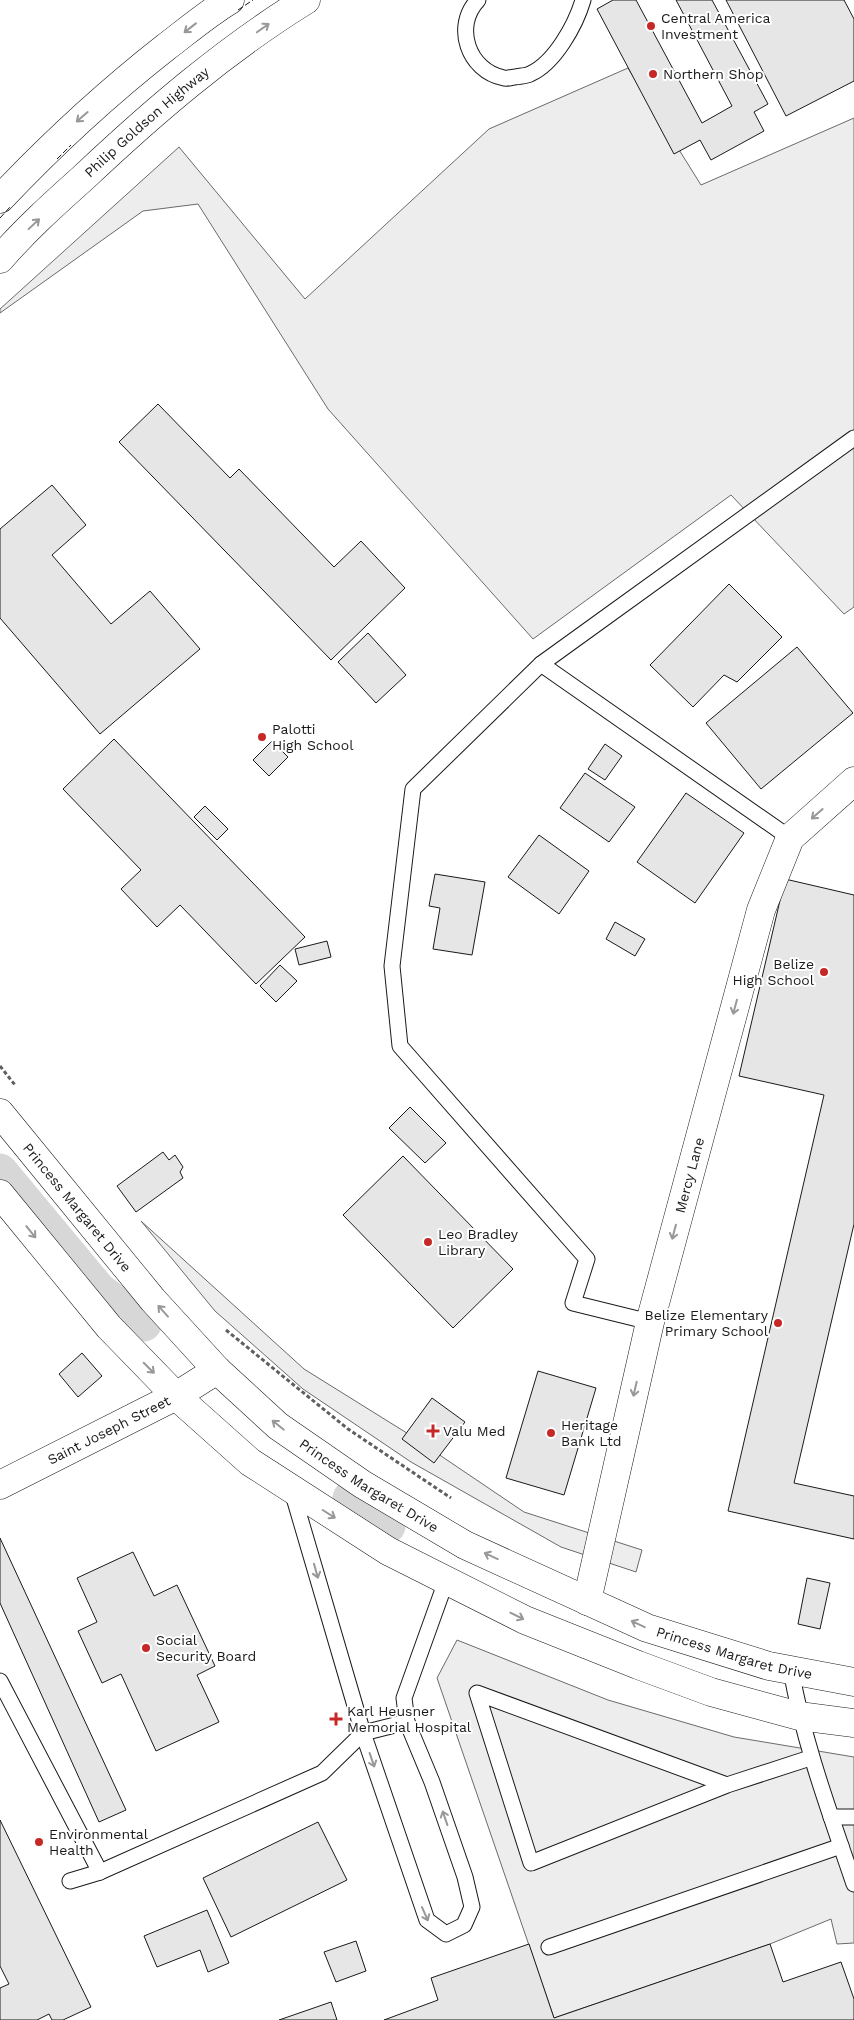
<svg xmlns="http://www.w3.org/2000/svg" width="854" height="2020" font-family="'Work Sans',sans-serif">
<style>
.built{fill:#ededed;stroke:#6a6a6a}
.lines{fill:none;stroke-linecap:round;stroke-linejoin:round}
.canal{stroke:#d7d7d7;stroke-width:35}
.building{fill:#e6e6e6;stroke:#1a1a1a}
.service-casing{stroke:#1a1a1a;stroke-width:17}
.minor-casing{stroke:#1a1a1a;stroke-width:29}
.secondary-casing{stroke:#1a1a1a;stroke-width:29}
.primary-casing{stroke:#1a1a1a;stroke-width:29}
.path{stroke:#5f5f5f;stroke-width:3;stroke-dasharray:4 2.5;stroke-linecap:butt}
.service{stroke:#fff;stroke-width:15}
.minor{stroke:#fff;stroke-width:28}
.secondary{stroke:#fff;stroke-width:28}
.primary{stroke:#fff;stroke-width:28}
.fence{stroke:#1a1a1a;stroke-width:1;stroke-dasharray:6 2.5;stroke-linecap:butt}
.oneway{stroke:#989898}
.poi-dot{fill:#c62828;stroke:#fff;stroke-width:2}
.labels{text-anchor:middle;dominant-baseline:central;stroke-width:4;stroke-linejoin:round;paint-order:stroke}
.poi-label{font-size:14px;fill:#1a1a1a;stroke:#fff;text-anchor:start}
.street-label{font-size:14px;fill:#1a1a1a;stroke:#fff}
</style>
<rect width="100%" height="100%" fill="#fff"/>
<g class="built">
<polygon points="628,68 701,185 854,118 854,607 844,614 731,495 533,639 328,409 198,204 143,211 0,313 0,309 179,147 305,299 489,129"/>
<polygon points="141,1221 304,1369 410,1435 524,1512 642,1550 636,1572 561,1547 411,1462 303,1389 215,1311"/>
<polygon points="457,1640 608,1700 734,1737 854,1757 854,1943 837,1944 831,1919 770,1944 554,2018 437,1678"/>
</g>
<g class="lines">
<g class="canal">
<polyline points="0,1171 99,1290 144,1324"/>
<polyline points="350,1498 388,1526"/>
</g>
</g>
<g class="building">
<polygon points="613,0 636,0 702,123 732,106 676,0 712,0 768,104 754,112 764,131 711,160 700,140 674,154 597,9"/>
<polygon points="726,0 844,0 854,19 854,81 786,116"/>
<polygon points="158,404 230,478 239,469 334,567 361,541 405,588 331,660 119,442"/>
<polygon points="52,485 86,525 52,555 111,624 150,591 200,649 100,734 0,618 0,529"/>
<polygon points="729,584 782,637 737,682 724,675 693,707 650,665"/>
<polygon points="368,633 406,675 376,703 338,662"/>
<polygon points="797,647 853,713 761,789 706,723"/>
<polygon points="114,739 305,937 256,984 180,905 157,927 121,889 141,870 63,789"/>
<polygon points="272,741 288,757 269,776 253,760"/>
<polygon points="605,744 622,756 605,780 588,769"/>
<polygon points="585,773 635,807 609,842 560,808"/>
<polygon points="686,793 744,833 695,903 637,862"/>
<polygon points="205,806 228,829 217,840 194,817"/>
<polygon points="539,835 589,871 559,914 508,877"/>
<polygon points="435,874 485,882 472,955 433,949 440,908 429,906"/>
<polygon points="785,879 854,895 854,1224 794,1483 854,1496 854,1539 728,1511 824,1095 739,1076"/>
<polygon points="615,922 645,939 635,956 606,939"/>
<polygon points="327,941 331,957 299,965 295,949"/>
<polygon points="280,965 297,981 276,1002 260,986"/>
<polygon points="410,1107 446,1143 425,1163 389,1128"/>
<polygon points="163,1152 169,1160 175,1155 183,1167 180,1172 183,1178 136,1212 117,1186"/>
<polygon points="403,1156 513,1269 453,1328 343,1215"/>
<polygon points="82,1353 102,1376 78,1397 59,1374"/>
<polygon points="538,1371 596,1388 564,1495 506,1478"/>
<polygon points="432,1398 465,1422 434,1463 402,1439"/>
<polygon points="0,1538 126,1810 99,1822 0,1603"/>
<polygon points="133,1552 154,1596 177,1585 215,1666 197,1675 219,1722 156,1751 121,1674 102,1683 78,1631 97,1622 77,1578"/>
<polygon points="807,1578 830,1583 820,1629 798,1624"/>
<polygon points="0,1820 91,2007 63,2020 52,2020 49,2014 37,2020 0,2020 0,1988 9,1984 0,1966"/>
<polygon points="318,1822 347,1880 231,1937 203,1878"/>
<polygon points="207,1910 229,1963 208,1972 200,1950 157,1967 144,1936"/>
<polygon points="356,1941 366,1971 336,1982 324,1952"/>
<polygon points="529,1944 554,2018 770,1944 783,1982 841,1962 854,1999 854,2020 384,2020 438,2000 431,1978"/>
<polygon points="331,2002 337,2020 279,2020"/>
</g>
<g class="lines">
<g class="service-casing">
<g id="service">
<path d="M 478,0 C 453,26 468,71 504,78 C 507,79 512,77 515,77 C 520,76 526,76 530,74 C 555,63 576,24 583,0"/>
<polyline points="541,664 854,438"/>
<polyline points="650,1322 573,1303 587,1259 400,1046 392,966 413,789 541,664 790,838"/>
<polyline points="292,1491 363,1733 427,1920 446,1934 464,1925 472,1907 465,1877 432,1782 407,1722 404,1698 446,1581"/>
<path d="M 791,1670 C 804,1744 830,1813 854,1884"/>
<polyline points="0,1681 100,1872"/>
<polyline points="727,1785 477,1693 531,1863 727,1785 810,1758"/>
<polyline points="831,1817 854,1817"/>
<polyline points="70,1881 100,1872 322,1773 363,1733 407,1722"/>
<polyline points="549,1947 841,1846"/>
</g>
</g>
<g class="minor-casing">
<g id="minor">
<path id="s1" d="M 0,1485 L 176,1396 L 217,1370"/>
<path id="s2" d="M 587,1601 L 650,1322 L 761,910 L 790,838 L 854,781"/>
</g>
</g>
<g class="secondary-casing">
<g id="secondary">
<path id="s3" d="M 0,1113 L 153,1300 L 217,1370 L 278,1426 L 362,1484 L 465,1545 L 647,1628 L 769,1666 L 854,1682"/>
<polyline points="0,1194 109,1327 176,1396 250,1462 388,1551 525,1620 638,1665 711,1692 799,1716 854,1723"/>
</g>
</g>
<g class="primary-casing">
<g id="primary">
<path d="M 0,199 C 52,144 106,94 166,47 C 187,31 207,14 230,0"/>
<path id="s4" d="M 0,259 C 26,229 55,203 84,177 C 153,112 225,50 306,0"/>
</g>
</g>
<g class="path">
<polyline points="0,1066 15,1085"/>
<polyline points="226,1330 348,1429 451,1498"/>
</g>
<use href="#service" class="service"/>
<use href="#minor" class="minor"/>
<use href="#secondary" class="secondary"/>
<use href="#primary" class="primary"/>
<g class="fence">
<polyline points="238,10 253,0"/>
<polyline points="57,159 71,145"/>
<polyline points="0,218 10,207"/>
</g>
</g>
<defs><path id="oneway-shaft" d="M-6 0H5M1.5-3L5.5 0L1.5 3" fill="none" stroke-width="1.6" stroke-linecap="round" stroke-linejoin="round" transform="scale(1.25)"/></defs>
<g class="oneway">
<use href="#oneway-shaft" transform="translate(190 28) rotate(142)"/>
<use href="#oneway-shaft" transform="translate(263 28) rotate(-35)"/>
<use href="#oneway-shaft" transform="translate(82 117) rotate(139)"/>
<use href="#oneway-shaft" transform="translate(34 224) rotate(-43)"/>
<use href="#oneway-shaft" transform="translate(817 814) rotate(139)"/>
<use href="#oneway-shaft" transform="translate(735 1007) rotate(105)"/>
<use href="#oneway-shaft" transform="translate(31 1232) rotate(51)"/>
<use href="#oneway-shaft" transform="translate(674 1232) rotate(105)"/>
<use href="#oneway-shaft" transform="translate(163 1311) rotate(-132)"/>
<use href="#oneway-shaft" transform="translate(149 1368) rotate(45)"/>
<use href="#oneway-shaft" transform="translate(635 1389) rotate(103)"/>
<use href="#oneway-shaft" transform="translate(278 1425) rotate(-141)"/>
<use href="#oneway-shaft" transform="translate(329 1514) rotate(32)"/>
<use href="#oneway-shaft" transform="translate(491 1556) rotate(-155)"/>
<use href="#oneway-shaft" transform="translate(316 1571) rotate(74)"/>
<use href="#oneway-shaft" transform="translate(517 1616) rotate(26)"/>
<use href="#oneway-shaft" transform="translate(638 1624) rotate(-155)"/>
<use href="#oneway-shaft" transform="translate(372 1760) rotate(71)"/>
<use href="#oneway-shaft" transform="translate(445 1818) rotate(-109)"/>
<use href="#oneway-shaft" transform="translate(425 1914) rotate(66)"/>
</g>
<g class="poi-dot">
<circle cx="651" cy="26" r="5"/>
<circle cx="653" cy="74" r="5"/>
<circle cx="262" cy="737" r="5"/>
<circle cx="824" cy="972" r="5"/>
<circle cx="428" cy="1242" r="5"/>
<circle cx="778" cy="1323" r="5"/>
<path d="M430.5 1423.5h5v5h5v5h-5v5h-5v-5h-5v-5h5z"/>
<circle cx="551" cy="1433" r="5"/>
<circle cx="146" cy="1648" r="5"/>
<path d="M333.5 1711.5h5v5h5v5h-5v5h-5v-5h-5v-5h5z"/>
<circle cx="39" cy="1842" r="5"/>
</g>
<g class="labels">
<g class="poi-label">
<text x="661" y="18">Central America<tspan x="661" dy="16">Investment</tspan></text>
<text x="663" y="74">Northern Shop</text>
<text x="272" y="729">Palotti<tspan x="272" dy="16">High School</tspan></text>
<text x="814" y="964" text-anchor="end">Belize<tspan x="814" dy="16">High School</tspan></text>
<text x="438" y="1234">Leo Bradley<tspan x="438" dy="16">Library</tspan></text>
<text x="768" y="1315" text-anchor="end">Belize Elementary<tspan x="768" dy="16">Primary School</tspan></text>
<text x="561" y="1425">Heritage<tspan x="561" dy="16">Bank Ltd</tspan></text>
<text x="443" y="1431">Valu Med</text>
<text x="156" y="1640">Social<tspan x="156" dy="16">Security Board</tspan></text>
<text x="347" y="1711">Karl Heusner<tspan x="347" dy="16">Memorial Hospital</tspan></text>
<text x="49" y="1834">Environmental<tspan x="49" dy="16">Health</tspan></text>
</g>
<g class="street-label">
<text stroke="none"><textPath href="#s4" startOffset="201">Philip Goldson Highway</textPath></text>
<text stroke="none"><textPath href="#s2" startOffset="438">Mercy Lane</textPath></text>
<text stroke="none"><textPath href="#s3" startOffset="122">Princess Margaret Drive</textPath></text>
<text stroke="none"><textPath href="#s1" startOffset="122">Saint Joseph Street</textPath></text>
<text stroke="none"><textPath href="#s3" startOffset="528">Princess Margaret Drive</textPath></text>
<text stroke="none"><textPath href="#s3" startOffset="932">Princess Margaret Drive</textPath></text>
</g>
</g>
</svg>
